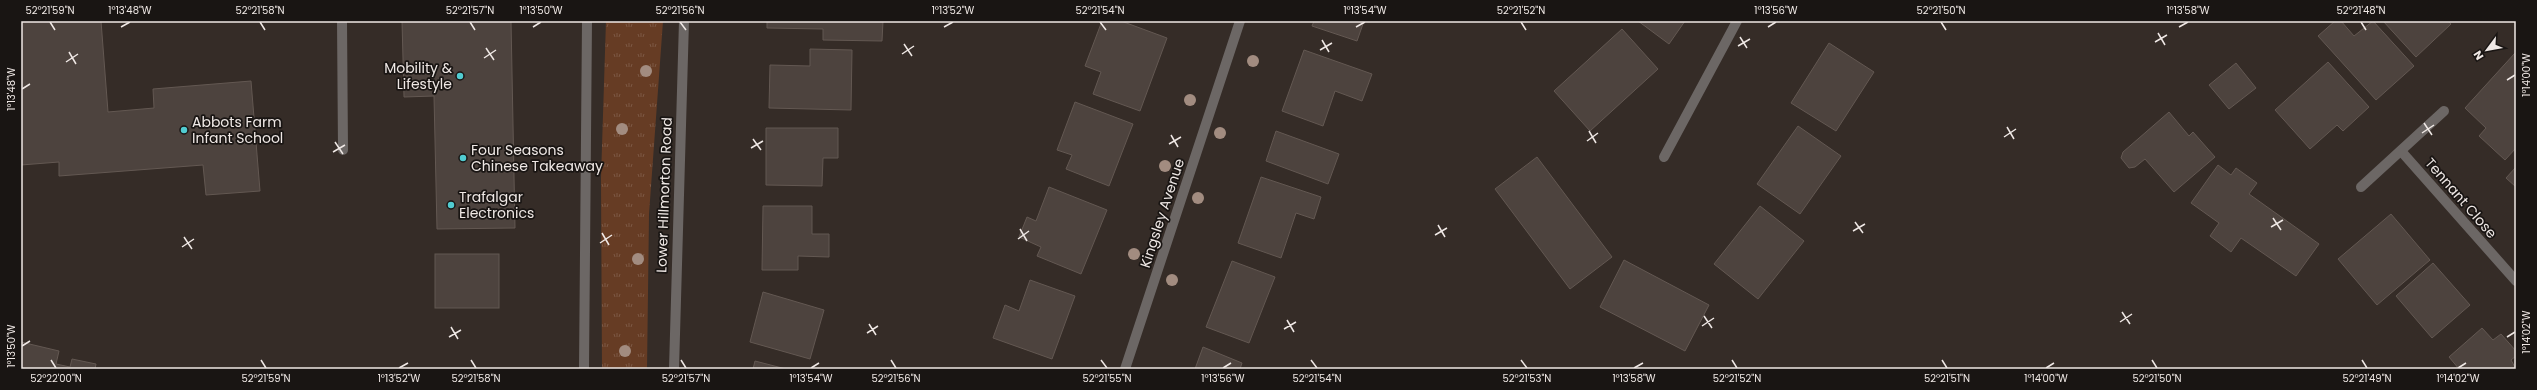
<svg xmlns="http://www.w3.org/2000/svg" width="2537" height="390" font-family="Poppins,sans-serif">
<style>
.grass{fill:url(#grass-tufts)}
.building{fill:#4d433e;stroke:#635852}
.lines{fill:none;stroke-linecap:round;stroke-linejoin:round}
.minor{stroke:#6c6765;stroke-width:10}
.tree{fill:#a28c80}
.ticks{fill:none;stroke:#efe8e5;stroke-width:1.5}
.poi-dot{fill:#51ccd1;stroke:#191513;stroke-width:1.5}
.labels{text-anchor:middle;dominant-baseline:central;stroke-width:3.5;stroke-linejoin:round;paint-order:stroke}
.poi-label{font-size:14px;fill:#efe8e5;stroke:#191513;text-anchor:start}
.street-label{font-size:14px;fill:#efe8e5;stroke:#191513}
.neatline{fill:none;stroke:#efe8e5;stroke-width:1.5}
.ticks-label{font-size:10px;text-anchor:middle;fill:#efe8e5}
</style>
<defs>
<pattern id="grass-tufts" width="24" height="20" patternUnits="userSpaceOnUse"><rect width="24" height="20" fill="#663c24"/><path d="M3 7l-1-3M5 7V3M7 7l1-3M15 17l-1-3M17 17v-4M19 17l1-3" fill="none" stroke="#7c5844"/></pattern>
</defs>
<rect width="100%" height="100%" fill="#352c27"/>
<polygon class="grass" points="606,21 663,21 649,214 647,369 602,369 601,178"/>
<g class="building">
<polygon points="21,21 101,21 108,112 154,108 153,89 251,81 260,191 206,195 203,165 59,176 59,162 21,165"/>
<polygon points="402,21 511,21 515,228 437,229 434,96 404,97"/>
<polygon points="767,21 883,21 882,41 823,40 823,29 767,28"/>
<polygon points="1102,21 1121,21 1167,38 1140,111 1093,94 1101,72 1085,66"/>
<polygon points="1314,21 1364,21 1357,41 1312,26"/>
<polygon points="1638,21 1685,21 1669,44"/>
<polygon points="2335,21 2341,21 2354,36 2373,21 2414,66 2376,100 2318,36"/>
<polygon points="2383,21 2448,21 2451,24 2416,57"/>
<polygon points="1622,29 1658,69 1590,131 1554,91"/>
<polygon points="1829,43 1874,72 1836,131 1791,103"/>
<polygon points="810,49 852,50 851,110 769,108 770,65 810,66"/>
<polygon points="1304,50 1372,74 1362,101 1335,91 1323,126 1282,111"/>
<polygon points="2515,53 2516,148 2505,160 2479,136 2486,128 2465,108"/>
<polygon points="2328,62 2369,107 2343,131 2337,125 2310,149 2275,110"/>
<polygon points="2236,63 2256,88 2229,109 2209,85"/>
<polygon points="1075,102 1133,124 1109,186 1066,169 1072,155 1057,150"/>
<polygon points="2169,112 2189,136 2193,132 2215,157 2174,192 2145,159 2135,167 2129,168 2121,158 2123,152"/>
<polygon points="1798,126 1841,156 1800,214 1757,184"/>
<polygon points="766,128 838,128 838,158 823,158 822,186 766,185"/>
<polygon points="1276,131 1339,154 1328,184 1266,161"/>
<polygon points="1537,157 1612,257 1570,289 1495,189"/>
<polygon points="2218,165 2231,175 2236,168 2257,183 2249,194 2319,244 2296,276 2241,238 2231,252 2210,236 2219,223 2191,203"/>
<polygon points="2516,167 2516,187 2506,178"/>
<polygon points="1261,177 1321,197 1314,219 1296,213 1281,258 1238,243"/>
<polygon points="1049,187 1107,210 1081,274 1037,256 1041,247 1019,237 1027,217 1036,221"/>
<polygon points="763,206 812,206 812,234 829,234 829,257 798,256 798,270 762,270"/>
<polygon points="1760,206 1804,241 1758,299 1714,264"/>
<polygon points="2391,214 2430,260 2377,305 2338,259"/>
<rect x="435" y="254" width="64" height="54"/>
<polygon points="1624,260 1709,305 1685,351 1600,307"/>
<polygon points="1232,261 1275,277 1249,343 1206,327"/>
<polygon points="2433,263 2470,305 2432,338 2396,296"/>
<polygon points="1030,280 1075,296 1052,359 993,338 1005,305 1019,311"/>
<polygon points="763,292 824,310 810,359 750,342"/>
<polygon points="2482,328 2493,340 2501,334 2516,351 2516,356 2511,360 2516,369 2459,369 2449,357"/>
<polygon points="21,342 59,351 56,364 70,367 72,359 96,364 95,369 21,369"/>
<polygon points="1203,347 1242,363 1240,369 1195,369"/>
<polygon points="755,361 786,369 753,369"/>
</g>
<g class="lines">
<g class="minor">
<polyline points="342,21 343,150"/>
<polyline points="2401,151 2516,281"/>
<polyline points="1664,157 1737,21"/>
<polyline points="2361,187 2444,111"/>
<polyline points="584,369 587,21"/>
<polyline points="674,369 684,21"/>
<polyline points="1125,369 1240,21"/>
</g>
</g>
<g class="tree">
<circle cx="1253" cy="61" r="6"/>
<circle cx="646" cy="71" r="6"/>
<circle cx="1190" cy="100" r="6"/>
<circle cx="622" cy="129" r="6"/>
<circle cx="1220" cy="133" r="6"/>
<circle cx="1165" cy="166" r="6"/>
<circle cx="1198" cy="198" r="6"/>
<circle cx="1134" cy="254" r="6"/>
<circle cx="638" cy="259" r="6"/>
<circle cx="1172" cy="280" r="6"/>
<circle cx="625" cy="351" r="6"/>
</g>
<path class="ticks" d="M 50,22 L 55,30M 260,22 L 265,30M 470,22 L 475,30M 680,22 L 686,30M 1100,22 L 1106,30M 1521,22 L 1526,30M 1941,22 L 1946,30M 2361,22 L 2366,30M 121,27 L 130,22M 533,27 L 541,22M 944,27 L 953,22M 1356,27 L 1365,22M 1768,27 L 1776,22M 2179,27 L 2188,22M 2158,33 L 2165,45M 1740,37 L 1747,48M 1322,40 L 1329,52M 2155,42 L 2167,35M 904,44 L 912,56M 1738,46 L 1750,39M 486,48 L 494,60M 1320,50 L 1332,43M 69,52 L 76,64M 902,54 L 914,46M 484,58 L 496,50M 66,62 L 78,54M 2507,80 L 2515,75M 22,89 L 30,84M 2424,123 L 2432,135M 2007,127 L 2014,139M 1589,131 L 1596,143M 2422,133 L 2434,125M 1171,135 L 1178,147M 2004,137 L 2016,129M 753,139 L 761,150M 1587,141 L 1598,133M 335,142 L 343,154M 1169,144 L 1181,137M 751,148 L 763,141M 333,152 L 345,145M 2273,218 L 2281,230M 1855,222 L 1863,233M 1438,225 L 1445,237M 2271,227 L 2283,220M 1020,229 L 1027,241M 1853,231 L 1865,224M 602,233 L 609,245M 1435,235 L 1447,228M 184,237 L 192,249M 1018,239 L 1029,231M 600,243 L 612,235M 182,247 L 194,239M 2122,312 L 2130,324M 1704,316 L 1712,328M 1287,320 L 1294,332M 2120,322 L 2132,314M 869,324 L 876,335M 1702,326 L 1714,318M 451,327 L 458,339M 1284,329 L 1296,322M 867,333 L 878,326M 449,337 L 461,330M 2507,337 L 2515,332M 22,346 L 30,341M 51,360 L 56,368M 261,360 L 266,368M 471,360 L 476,368M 681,360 L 686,368M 891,360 L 896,368M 1101,360 L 1107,368M 1311,360 L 1317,368M 1521,360 L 1527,368M 1732,360 L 1737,368M 1942,360 L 1947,368M 2152,360 L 2157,368M 2362,360 L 2367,368M 399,368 L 408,363M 811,368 L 819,363M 1223,368 L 1231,363M 1634,368 L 1643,363M 2046,368 L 2054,363M 2458,368 L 2466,363"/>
<g class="poi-dot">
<circle cx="460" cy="76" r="4"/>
<circle cx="184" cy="130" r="4"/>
<circle cx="463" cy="158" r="4"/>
<circle cx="451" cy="205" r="4"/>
</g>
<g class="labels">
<g class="poi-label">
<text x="452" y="68" text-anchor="end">Mobility &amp;<tspan x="452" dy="16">Lifestyle</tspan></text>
<text x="192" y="122">Abbots Farm<tspan x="192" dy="16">Infant School</tspan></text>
<text x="471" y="150">Four Seasons<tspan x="471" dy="16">Chinese Takeaway</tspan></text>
<text x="459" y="197">Trafalgar<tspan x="459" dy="16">Electronics</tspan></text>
</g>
<g class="street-label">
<text transform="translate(664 195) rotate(-88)">Lower Hillmorton Road</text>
<text transform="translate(2461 198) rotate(49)">Tennant Close</text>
<text transform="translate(1162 213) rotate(-72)">Kingsley Avenue</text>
</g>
</g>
<rect width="2537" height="390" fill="none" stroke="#191513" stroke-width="44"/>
<g transform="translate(2487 50) rotate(238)" stroke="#191513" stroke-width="3" paint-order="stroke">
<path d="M0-3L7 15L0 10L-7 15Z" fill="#efe8e5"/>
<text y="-6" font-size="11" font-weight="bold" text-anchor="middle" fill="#efe8e5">N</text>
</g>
<rect x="22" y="22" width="2493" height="346" class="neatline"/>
<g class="ticks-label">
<text x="50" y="14">52°21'59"N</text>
<text x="130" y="14">1°13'48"W</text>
<text x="260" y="14">52°21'58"N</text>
<text x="470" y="14">52°21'57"N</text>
<text x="541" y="14">1°13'50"W</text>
<text x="680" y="14">52°21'56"N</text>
<text x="953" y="14">1°13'52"W</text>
<text x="1100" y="14">52°21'54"N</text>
<text x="1365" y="14">1°13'54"W</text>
<text x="1521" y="14">52°21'52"N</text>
<text x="1776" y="14">1°13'56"W</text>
<text x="1941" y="14">52°21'50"N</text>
<text x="2188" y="14">1°13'58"W</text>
<text x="2361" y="14">52°21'48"N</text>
<text transform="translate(2526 75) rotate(-90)" y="4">1°14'00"W</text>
<text transform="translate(11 89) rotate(-90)" y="4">1°13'48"W</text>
<text transform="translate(2526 332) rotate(-90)" y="4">1°14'02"W</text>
<text transform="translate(11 346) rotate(-90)" y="4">1°13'50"W</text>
<text x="56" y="382">52°22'00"N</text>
<text x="266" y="382">52°21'59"N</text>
<text x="399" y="382">1°13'52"W</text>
<text x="476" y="382">52°21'58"N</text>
<text x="686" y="382">52°21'57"N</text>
<text x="811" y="382">1°13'54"W</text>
<text x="896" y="382">52°21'56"N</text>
<text x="1107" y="382">52°21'55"N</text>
<text x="1223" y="382">1°13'56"W</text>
<text x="1317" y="382">52°21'54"N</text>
<text x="1527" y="382">52°21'53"N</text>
<text x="1634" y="382">1°13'58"W</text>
<text x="1737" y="382">52°21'52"N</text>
<text x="1947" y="382">52°21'51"N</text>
<text x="2046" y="382">1°14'00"W</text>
<text x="2157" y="382">52°21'50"N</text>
<text x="2367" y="382">52°21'49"N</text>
<text x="2458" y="382">1°14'02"W</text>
</g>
</svg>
